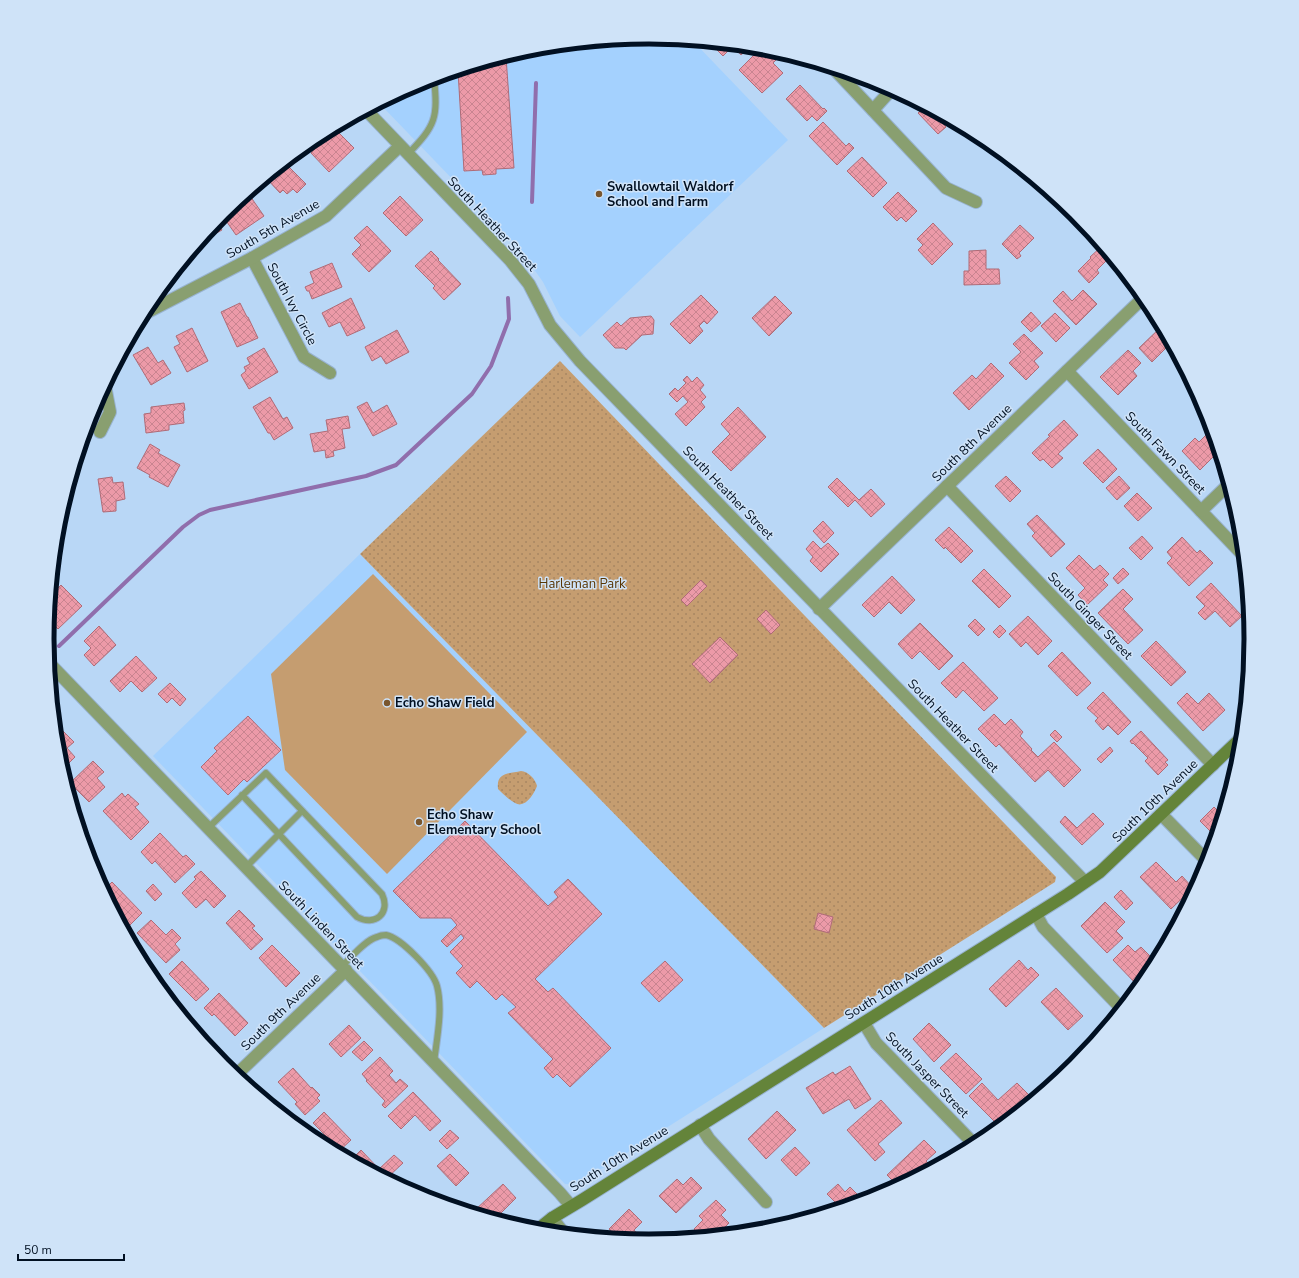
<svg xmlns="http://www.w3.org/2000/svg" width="1299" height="1278" font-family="'Nunito Sans',sans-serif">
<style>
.built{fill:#a4d1fe}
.grass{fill:#c59d70}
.park{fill:url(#park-dots)}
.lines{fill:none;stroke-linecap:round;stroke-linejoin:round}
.stream{stroke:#906eac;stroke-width:4}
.building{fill:url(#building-cross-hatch);stroke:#af6b77}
.service-casing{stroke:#98b3d0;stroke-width:8}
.minor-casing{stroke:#98b3d0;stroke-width:14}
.secondary-casing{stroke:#98b3d0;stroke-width:14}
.service{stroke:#899f70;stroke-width:6}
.minor{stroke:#899f70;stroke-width:12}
.secondary{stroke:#64843a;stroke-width:12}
.poi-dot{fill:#79562e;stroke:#cfe3f8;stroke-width:1.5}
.labels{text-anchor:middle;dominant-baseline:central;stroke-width:3;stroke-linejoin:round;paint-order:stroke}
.poi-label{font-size:13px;font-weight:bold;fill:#011022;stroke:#cfe3f8;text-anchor:start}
.street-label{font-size:13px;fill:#011022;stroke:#cfe3f8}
.park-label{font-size:13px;fill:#593604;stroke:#cfe3f8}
.rim{fill:none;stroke:#011022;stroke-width:5}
</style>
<defs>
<pattern id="park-dots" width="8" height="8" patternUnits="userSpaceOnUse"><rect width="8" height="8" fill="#c59d70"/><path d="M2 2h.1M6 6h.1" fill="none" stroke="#a78661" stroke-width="1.8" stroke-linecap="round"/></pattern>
<pattern id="building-cross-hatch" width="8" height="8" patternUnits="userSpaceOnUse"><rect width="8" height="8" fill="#ec9aa8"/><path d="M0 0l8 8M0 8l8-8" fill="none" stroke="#c98490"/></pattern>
</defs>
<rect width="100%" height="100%" fill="#b9d7f6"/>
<g class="built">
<polygon points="650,37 693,41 788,140 580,337 560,316 543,282 519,248 380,104 419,83 532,49"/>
<polygon points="360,554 824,1028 576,1185 565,1184 153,756"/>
</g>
<polygon class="grass" points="373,574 527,732 387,874 285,770 271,674"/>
<g class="park">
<polygon points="560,361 1056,877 1055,882 824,1028 360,554"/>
<path d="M 521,771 C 528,771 536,780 537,786 C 534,794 525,809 515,803 C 509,800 503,794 498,789 C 496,772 509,774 521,771 Z"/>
</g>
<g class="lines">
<g class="stream">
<polyline points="532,202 536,83"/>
<polyline points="59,646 183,527 199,515 210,510 366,476 396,465 472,394 491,366 509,319 508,298"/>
</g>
</g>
<g class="building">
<polygon points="710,43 750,47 741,55 733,46 723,56"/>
<polygon points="761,48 771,50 778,58 773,63 783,73 762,93 739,70"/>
<polygon points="506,57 514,168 496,169 496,174 483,175 482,170 464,171 458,71"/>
<polygon points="800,85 823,109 824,108 827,111 817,121 812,116 807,121 786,99"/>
<polygon points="924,107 927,111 929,109 944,117 940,121 946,127 938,134 918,113"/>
<polygon points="823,122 846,146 849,143 854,148 837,165 809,136"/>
<polygon points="335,129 354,148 329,172 311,153"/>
<polygon points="970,131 984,139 1002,153 998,157 982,140 977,144 967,134"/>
<polygon points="862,157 887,183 873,197 847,171"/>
<polygon points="285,163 306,184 297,193 293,189 287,194 283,190 280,193 266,178"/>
<polygon points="898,192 917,211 906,222 901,217 897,221 883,207"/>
<polygon points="248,193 264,216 236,235 222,215"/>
<polygon points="400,196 423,220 406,236 383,213"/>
<polygon points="217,222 222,230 202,241 205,246 196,251 195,248"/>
<polygon points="933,223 953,244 932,265 918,250 923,245 917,239"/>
<polygon points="1020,225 1034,238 1019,253 1021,256 1017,259 1002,244"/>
<polygon points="367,226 391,251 369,272 352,254 361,245 354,238"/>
<polygon points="1102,246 1113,260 1110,257 1097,270 1099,273 1089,283 1078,271 1091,258 1090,257"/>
<polygon points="986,250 986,269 999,269 1000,284 964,285 964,271 969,271 969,251"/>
<polygon points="431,251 439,259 438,260 461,284 444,300 433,288 435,286 415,266"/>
<polygon points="332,263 342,287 312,299 309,291 307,291 305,287 314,283 310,272"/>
<polygon points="1083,290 1097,304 1076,325 1053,301 1063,291 1072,301"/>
<polygon points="701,295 718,312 707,324 704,321 699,326 703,331 690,344 670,324"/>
<polygon points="775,296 792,313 769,336 752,318"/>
<polygon points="351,298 365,328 347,336 340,322 329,327 322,313"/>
<polygon points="240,303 247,317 248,317 258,338 237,347 221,312"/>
<polygon points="1031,312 1041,323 1031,332 1021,322"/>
<polygon points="1055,313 1070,328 1056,342 1041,326"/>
<polygon points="651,316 654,320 653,334 642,335 626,350 624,348 615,348 603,335 617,322 621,326 630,318"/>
<polygon points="1162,326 1171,343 1152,362 1139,348"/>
<polygon points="192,328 208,361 187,372 174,347 180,344 176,336"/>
<polygon points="397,330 409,352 386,364 381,356 372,361 365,347"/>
<polygon points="1024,334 1043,353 1034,361 1039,367 1026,380 1009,363 1021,352 1013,344"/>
<polygon points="148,347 158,363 163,360 171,373 151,385 133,355"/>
<polygon points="264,348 278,372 249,389 241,375 246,371 244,367 250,364 247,358"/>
<polygon points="1128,350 1141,363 1133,371 1137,376 1118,395 1100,377"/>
<polygon points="991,363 1004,376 969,410 953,393 972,375 976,379"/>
<polygon points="687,376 692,382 697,377 704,385 700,390 706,397 701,402 705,407 686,426 675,414 688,402 683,396 677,402 669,394 675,388 678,391 686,383 683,380"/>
<polygon points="270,397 283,419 287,417 293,428 274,440 270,433 268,433 253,407"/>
<polygon points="367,402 373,413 387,405 397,424 373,436 357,407"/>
<polygon points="184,403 185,410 183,411 184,423 169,425 169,430 146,433 144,414 151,413 151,407"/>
<polygon points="738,407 766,437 731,471 712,452 730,434 721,424"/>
<polygon points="348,416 350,428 342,429 345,448 333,451 334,456 326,458 325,450 314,452 310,434 328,431 326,420"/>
<polygon points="1064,420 1078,435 1058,454 1063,458 1052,468 1043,459 1040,461 1032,453 1050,436 1048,435"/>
<polygon points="1209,432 1215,438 1219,451 1200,470 1182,451 1195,438 1199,442"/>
<polygon points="150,444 160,450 158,453 180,465 168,487 149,477 150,475 137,468"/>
<polygon points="1098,449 1117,469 1103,483 1083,463"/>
<polygon points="1006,476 1021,491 1010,502 995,486"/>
<polygon points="1119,476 1130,488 1117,500 1106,488"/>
<polygon points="112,477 113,483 123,482 125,499 116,501 116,511 103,512 98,479"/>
<polygon points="837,478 859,500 871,489 885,504 871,517 855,500 848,507 828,487"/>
<polygon points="1137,493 1152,508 1138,521 1124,506"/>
<polygon points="1037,515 1065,544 1051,557 1032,536 1035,533 1027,524"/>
<polygon points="823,521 834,533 824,543 813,531"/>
<polygon points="949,527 973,551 961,563 945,547 944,549 935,540"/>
<polygon points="1142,536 1153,548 1141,560 1129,548"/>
<polygon points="1182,537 1197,553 1200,550 1213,563 1189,586 1167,563 1172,558 1167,552"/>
<polygon points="813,541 821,549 828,543 839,554 821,572 810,561 813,557 806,549"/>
<polygon points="1079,555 1094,570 1100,565 1109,574 1103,580 1108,585 1087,605 1078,595 1085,588 1066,568"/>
<polygon points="1123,568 1129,574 1118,584 1113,578"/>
<polygon points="984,569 1011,596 999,608 972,581"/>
<polygon points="892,576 915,600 901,614 889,602 874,617 862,605"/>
<polygon points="701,580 707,586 687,606 681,600"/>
<polygon points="1211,583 1242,616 1230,627 1215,611 1205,620 1198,613 1205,606 1196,597"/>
<polygon points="61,585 82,606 58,629 49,620 50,614 55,608 51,604 52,594"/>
<polygon points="1123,589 1133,599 1123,609 1143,630 1128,644 1098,613"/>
<polygon points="766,610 780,625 771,634 757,619"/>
<polygon points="1028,616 1052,641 1038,655 1026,642 1021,647 1009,634"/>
<polygon points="975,619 985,629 978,636 968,626"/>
<polygon points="920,623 953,656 939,670 920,651 912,659 898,644"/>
<polygon points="1000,625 1006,631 999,638 993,632"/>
<polygon points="99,626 116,645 94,666 84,655 91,648 84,641"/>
<polygon points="720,637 738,655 710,683 692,664"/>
<polygon points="1156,641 1186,672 1171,686 1141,656"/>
<polygon points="1062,652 1091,683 1077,696 1048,666"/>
<polygon points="136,656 157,678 142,692 131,681 120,692 110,681"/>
<polygon points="963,662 998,698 984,711 963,690 956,698 941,683"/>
<polygon points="170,683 186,699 180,706 172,698 167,703 158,694"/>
<polygon points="1103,692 1131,722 1118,735 1108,725 1103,730 1095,721 1098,718 1087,708"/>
<polygon points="1187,693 1198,704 1209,693 1225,710 1203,731 1177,703"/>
<polygon points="994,714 1005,725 1011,719 1023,732 1020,736 1032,749 1031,750 1038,757 1054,742 1081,770 1064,787 1048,770 1035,782 999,744 996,747 978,729"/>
<polygon points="248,716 281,750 247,782 244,779 228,795 201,767 217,751 214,748"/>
<polygon points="1055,730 1062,737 1057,742 1050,735"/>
<polygon points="63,731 74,742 67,748 75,757 63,769 59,756 57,737"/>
<polygon points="1141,731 1168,760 1165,762 1168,765 1158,775 1145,761 1148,758 1133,743 1132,744 1130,741"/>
<polygon points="1110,747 1113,751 1101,763 1097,759"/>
<polygon points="93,761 104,772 97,778 105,787 89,802 70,783"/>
<polygon points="122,793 125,797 128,794 139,804 135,807 149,822 131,840 103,811"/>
<polygon points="1214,807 1222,815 1216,837 1200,821"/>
<polygon points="1093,813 1104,824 1082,845 1060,822 1065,816 1077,828"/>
<polygon points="465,821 548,906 558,897 554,892 568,879 602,914 535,979 548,992 553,988 611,1048 570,1087 557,1074 553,1078 544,1068 553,1059 508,1013 516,1007 502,994 496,1000 477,981 470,988 456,973 463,966 450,952 464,938 461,934 447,947 441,941 457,925 451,918 420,918 393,891"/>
<polygon points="160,833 183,857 186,855 195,864 175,883 155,861 152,864 141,852"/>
<polygon points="1156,862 1176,882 1182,876 1193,888 1171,909 1140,877"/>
<polygon points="201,871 226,896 214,908 206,899 196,908 182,893 196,879 194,877"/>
<polygon points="112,882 142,913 127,928 121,920 104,890"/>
<polygon points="153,884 162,894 155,901 146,891"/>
<polygon points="1121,890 1133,903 1126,910 1114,897"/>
<polygon points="1105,902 1125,922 1116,931 1123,938 1107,953 1081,926"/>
<polygon points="239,910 255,926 252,928 263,939 251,950 226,923"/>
<polygon points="818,913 833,917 829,933 814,929"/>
<polygon points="151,920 166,935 172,929 181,938 175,944 180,950 166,963 137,933"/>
<polygon points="272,945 300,973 286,987 259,958"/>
<polygon points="1128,945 1135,952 1141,947 1156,962 1150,974 1139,987 1113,960"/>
<polygon points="1019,960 1028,970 1031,967 1039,975 1006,1007 989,989"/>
<polygon points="182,961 209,989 196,1001 169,974"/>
<polygon points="665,961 683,980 659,1002 641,983"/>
<polygon points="1056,988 1083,1016 1068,1030 1041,1002"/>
<polygon points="219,993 248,1023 235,1036 214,1014 212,1016 204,1008"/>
<polygon points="929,1023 951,1045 934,1062 913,1039"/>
<polygon points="349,1025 361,1038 341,1057 329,1044"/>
<polygon points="364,1041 373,1050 362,1061 352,1052"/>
<polygon points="956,1053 982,1079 966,1094 940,1068"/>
<polygon points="380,1057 393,1071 389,1075 396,1083 400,1079 408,1086 385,1108 382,1105 385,1101 366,1081 367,1080 362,1074"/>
<polygon points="850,1066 871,1099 855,1109 849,1099 823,1114 806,1088 833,1072 835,1075"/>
<polygon points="293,1068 311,1088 312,1087 320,1095 317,1098 320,1101 305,1115 295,1104 297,1102 278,1082"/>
<polygon points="982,1083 998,1100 1017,1083 1029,1095 998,1125 969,1096"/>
<polygon points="413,1092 441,1121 430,1131 415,1115 401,1129 388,1116"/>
<polygon points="881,1100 902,1123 878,1144 885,1152 875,1161 847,1130"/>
<polygon points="777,1111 796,1130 766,1159 748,1139"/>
<polygon points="324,1112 351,1140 338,1152 333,1149 323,1139 326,1136 313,1123"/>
<polygon points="450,1130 459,1138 447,1149 439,1141"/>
<polygon points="924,1140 936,1152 926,1161 930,1165 923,1172 898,1186 887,1175"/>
<polygon points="795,1147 810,1163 796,1176 781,1160"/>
<polygon points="361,1150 379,1169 394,1155 403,1163 387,1178 352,1159"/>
<polygon points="450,1154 469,1173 456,1186 437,1166"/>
<polygon points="691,1177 702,1188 676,1213 659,1196 677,1179 683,1185"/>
<polygon points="503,1184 516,1198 496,1218 476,1212 474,1211"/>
<polygon points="838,1184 845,1192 850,1187 863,1200 840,1207 827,1194"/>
<polygon points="716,1200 726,1210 721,1215 729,1223 718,1234 700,1236 694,1229 703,1220 699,1216"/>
<polygon points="629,1209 642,1222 634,1230 639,1236 635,1240 615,1238 616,1237 609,1229"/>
</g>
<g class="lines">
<g class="service-casing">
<g id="service">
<path d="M 408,154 C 436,125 438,118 434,78"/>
<path d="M 208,828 L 266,773 L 382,894 C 391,913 375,927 357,917 L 242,795"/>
<polyline points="246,867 302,811"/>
<path d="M 342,966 C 351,958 365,940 377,937 C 379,936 383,935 386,935 C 401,938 433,971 437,986 C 443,1009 437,1038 434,1062"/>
</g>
</g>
<g class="minor-casing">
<g id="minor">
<polyline points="834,69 946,188 976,202"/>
<polyline points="873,110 892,89"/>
<polyline points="367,111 510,260 529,284 550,325 580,361 1085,882"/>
<polyline points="252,258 304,357 330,373"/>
<polyline points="144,314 252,258 326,216 400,146"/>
<polyline points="1067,371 1243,555"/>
<polyline points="100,432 110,412 105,386"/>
<polyline points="947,486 1213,765"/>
<polyline points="1201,511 1229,484"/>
<polyline points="819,609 1144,297"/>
<polyline points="50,664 560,1193 571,1206"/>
<polyline points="1161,814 1208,862"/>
<polyline points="1036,914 1043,927 1121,1008"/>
<polyline points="864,1023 876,1043 975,1145"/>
<polyline points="236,1075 346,970"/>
<polyline points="700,1125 709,1139 766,1202"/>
<polyline points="552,1218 563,1232"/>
</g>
</g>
<g class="secondary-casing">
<polyline id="secondary" points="537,1230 552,1218 582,1200 1068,894 1100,872 1242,737"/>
</g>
<use href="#service" class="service"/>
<use href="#minor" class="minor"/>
<use href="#secondary" class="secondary"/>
</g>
<g class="poi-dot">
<circle cx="599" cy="194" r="4"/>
<circle cx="387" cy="703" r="4"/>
<circle cx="419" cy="822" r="4"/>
</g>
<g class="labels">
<g class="poi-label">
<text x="607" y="187">Swallowtail Waldorf<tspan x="607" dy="15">School and Farm</tspan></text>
<text x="395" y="703">Echo Shaw Field</text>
<text x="427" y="815">Echo Shaw<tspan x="427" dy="15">Elementary School</tspan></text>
</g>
<g class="street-label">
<text transform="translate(492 224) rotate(47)">South Heather Street</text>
<text transform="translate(273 229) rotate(-30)">South 5th Avenue</text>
<text transform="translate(292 304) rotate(62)">South Ivy Circle</text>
<text transform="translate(972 443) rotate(-44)">South 8th Avenue</text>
<text transform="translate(1165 453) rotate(46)">South Fawn Street</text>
<text transform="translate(728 493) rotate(46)">South Heather Street</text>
<text transform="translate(1090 616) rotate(46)">South Ginger Street</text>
<text transform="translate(953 726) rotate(46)">South Heather Street</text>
<text transform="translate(1155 801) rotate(-44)">South 10th Avenue</text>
<text transform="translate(321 925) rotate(46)">South Linden Street</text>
<text transform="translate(894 987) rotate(-32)">South 10th Avenue</text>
<text transform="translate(281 1012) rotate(-44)">South 9th Avenue</text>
<text transform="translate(927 1075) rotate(46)">South Jasper Street</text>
<text transform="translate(619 1159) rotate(-32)">South 10th Avenue</text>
</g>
<g class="park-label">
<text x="582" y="584">Harleman Park</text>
</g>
</g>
<path d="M0 0H1299V1278H0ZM54 639a595 595 0 1 1 1190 0a595 595 0 1 1-1190 0Z" fill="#cfe3f8" fill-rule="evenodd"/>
<path class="rim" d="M54 639a595 595 0 1 1 1190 0a595 595 0 1 1-1190 0Z"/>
<path d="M18 1254v6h106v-6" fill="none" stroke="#011022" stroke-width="2"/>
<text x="24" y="1254" font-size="12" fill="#011022" stroke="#cfe3f8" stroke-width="3" paint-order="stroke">50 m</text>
</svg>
